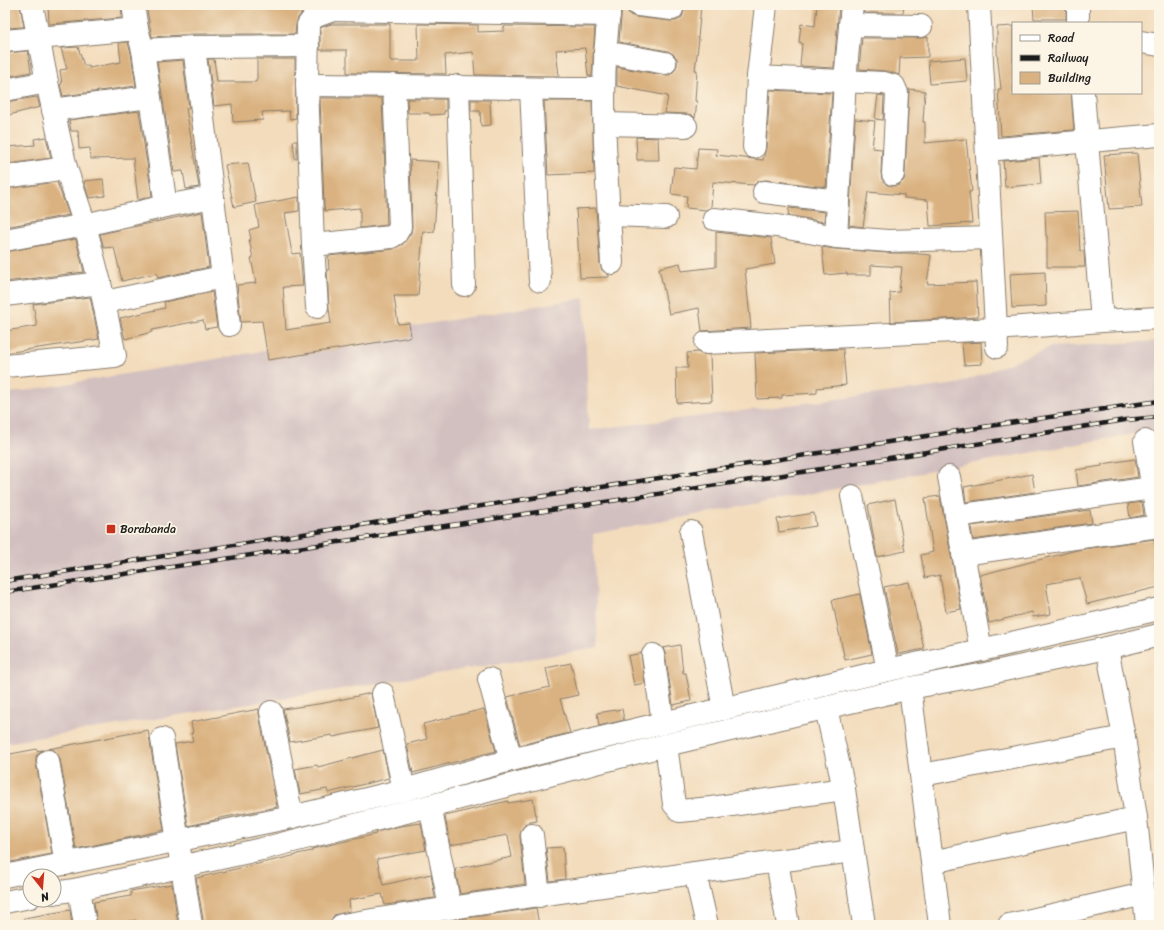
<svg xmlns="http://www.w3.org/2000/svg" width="1164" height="930" font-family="Sriracha,sans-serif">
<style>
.industrial{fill:#d2bfc0}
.building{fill:#dab281}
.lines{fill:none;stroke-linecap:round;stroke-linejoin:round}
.minor-casing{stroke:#887c6c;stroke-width:24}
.minor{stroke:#fff;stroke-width:22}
.rail-casing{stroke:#1c1c1c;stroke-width:4.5}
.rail{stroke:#fcf5e5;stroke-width:3;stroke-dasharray:9;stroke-linecap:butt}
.poi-dot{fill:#c8321e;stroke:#fcf5e5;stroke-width:1.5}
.labels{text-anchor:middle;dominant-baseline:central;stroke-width:3.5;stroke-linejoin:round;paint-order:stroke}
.poi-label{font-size:12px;fill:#1c1c1c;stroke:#fcf5e5;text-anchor:start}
</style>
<rect width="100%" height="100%" fill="#fcf5e5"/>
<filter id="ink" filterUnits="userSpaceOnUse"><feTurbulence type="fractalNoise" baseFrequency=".025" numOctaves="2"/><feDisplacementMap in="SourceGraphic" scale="8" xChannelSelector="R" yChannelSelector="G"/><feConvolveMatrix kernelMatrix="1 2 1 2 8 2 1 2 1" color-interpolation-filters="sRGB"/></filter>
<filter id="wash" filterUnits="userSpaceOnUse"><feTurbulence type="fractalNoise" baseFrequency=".012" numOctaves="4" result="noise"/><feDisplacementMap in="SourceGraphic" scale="16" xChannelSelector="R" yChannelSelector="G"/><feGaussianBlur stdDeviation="0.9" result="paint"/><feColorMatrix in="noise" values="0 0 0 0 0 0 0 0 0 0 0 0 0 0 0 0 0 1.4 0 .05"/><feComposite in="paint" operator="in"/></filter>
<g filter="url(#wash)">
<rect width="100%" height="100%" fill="#f3dcbc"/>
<polygon class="industrial" points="584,298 589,430 958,384 1050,347 1159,341 1159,429 593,534 598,648 5,743 5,394"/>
<g id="blocks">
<g class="building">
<polygon points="5,5 20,5 24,27 5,28"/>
<polygon points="48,5 121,5 122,18 49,24"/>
<polygon points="146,5 310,5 304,10 298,18 296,25 295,34 194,34 152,37"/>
<polygon points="622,5 626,5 627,10 630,15 636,17 671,21 677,21 682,17 684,11 684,5 701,5 698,38 699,39 695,70 697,70 695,101 697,101 695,118 692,115 686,114 665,113 668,96 617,86 617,67 663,75 670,75 674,71 677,65 677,58 673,54 668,51 619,42"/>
<polygon points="817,5 839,5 834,68 800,66 802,43 799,42 801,24 815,26"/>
<polygon points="864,5 904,5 903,13 864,13"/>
<polygon points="1033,5 1066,5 1066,19 1034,19"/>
<polygon points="332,24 390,24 390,60 391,61 419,61 418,24 478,25 478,32 504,31 504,26 595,27 592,76 588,76 585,48 556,50 559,76 475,75 473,52 445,55 446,74 347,73 347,50 320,50 320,29 322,27"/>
<polygon points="1013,26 1013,93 1071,93 1074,130 1001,136 998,89 1001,89 997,52 997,27"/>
<polygon points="928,37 928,57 900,58 899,75 885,71 859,69 862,38 921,38"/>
<polygon points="128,42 131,53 136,86 63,96 60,85 62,84 60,70 67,69 61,48 78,47 84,66 89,66 89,68 121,62 119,43"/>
<polygon points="28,51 31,72 5,77 5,53"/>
<polygon points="965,58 967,81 930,84 928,61"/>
<polygon points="208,59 214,59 217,82 256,82 256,79 257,79 257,59 295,59 296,118 290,119 289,111 262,112 263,120 233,122 232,104 214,106"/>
<polygon points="183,60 189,108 186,108 199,187 186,189 183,171 174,172 157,62"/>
<polygon points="909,89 925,91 923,122 925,122 925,143 966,139 972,191 969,192 972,223 930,226 928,200 904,198 904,195 868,192 863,227 849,225 855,119 875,121 872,148 882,149 881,173 882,179 887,185 893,186 899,185 904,180 905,175"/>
<polygon points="770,90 832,93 826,187 766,180 759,181 754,185 713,182 711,207 706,210 686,208 687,196 671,194 674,167 696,169 698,148 717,149 716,155 763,160 766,148"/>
<polygon points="878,95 884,96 883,120 875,119"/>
<polygon points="37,97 40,107 5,116 5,102"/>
<polygon points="320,98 382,98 387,225 360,228 360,208 325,211 324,206"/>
<polygon points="407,99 446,99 446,111 444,111 444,114 430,115 429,113 408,113"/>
<polygon points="471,100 490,100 491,125 481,126 480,111 471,111"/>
<polygon points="544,101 592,101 594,173 548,175"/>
<polygon points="139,111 152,196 138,200 133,158 91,159 90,148 79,149 78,131 71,131 69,120"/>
<polygon points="46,137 51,158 8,164 5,147 35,145 34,139"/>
<polygon points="636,137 658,138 659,160 637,160"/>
<polygon points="293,141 297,141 297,159 295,159"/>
<polygon points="1137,153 1142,207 1109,209 1104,155"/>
<polygon points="1039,158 1041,184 1005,187 1003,161"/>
<polygon points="410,160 439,162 434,232 423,231 418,296 394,296 398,324 409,323 411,337 268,360 262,321 241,322 237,285 256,283 251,258 253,258 249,240 251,239 249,230 259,227 255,205 299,197 299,211 285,213 292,254 300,253 303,286 283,287 286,330 331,323 329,309 327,270 329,270 328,256 393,249 403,244 411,233 412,226"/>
<polygon points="248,163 256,202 234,207 225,165"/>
<polygon points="103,179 105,196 89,198 84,181"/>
<polygon points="57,182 69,215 5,227 5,189"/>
<polygon points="596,208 600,264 602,270 609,275 609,277 580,278 576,209"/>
<polygon points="789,208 825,212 824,222 788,215"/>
<polygon points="1078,211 1080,251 1084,251 1085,267 1047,267 1047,236 1046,236 1045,212"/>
<polygon points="202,212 209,267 158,278 157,273 122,281 114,247 104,248 100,234"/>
<polygon points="716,232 733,234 733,235 739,234 771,238 775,264 745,269 751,328 702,331 699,308 669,314 659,268 680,263 682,271 716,267"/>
<polygon points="76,239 84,272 5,282 5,252"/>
<polygon points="822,247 835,249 887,253 909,253 931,255 927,284 976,282 978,317 891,322 890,293 899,292 902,267 871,265 871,275 847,275 847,273 825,275"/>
<polygon points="1045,272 1046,306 1012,308 1010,274"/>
<polygon points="212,292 217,327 205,329 203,320 152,330 152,332 125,339 120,318 165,308 164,302"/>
<polygon points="90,297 99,339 5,353 5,331 37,326 33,304"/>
<polygon points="981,342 982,364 964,365 962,343"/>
<polygon points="843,349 846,385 817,388 817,393 782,395 782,398 757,399 755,353"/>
<polygon points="698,352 701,354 710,355 712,401 677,403 676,368 688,368 687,353"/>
<polygon points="1135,459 1138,477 1078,486 1076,470 1102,466 1102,464"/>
<polygon points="1032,474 1035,492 966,502 964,487"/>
<polygon points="940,496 961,609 946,612 940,575 925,578 921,555 933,552 925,498"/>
<polygon points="895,499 905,551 877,557 868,505"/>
<polygon points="1142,502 1144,515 1130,518 1128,504"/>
<polygon points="1090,510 1092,523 973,540 971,526"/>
<polygon points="814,513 816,526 779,532 777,519"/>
<polygon points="1154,539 1159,572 1159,587 1087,604 1080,578 1046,584 1051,614 1033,617 1032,612 989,623 980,575 1077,550"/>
<polygon points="909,582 924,649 898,654 884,587"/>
<polygon points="860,594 872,654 845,660 832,600"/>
<polygon points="680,645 683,673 686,673 691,701 673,705 665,653 663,648"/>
<polygon points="641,653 645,683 634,685 628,656"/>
<polygon points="571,663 578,695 560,699 570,733 520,745 507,697 550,687 546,668"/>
<polygon points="371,693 378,728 333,737 332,735 290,742 283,709 325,703"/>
<polygon points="259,709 259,714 277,807 215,819 215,820 188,826 175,744 193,741 191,733 193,733 191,722"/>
<polygon points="484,709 496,751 413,773 407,744 427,739 423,724"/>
<polygon points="622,709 624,720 599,726 597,713"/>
<polygon points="148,730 164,830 76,849 60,759 57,753 53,749 48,749"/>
<polygon points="37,749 37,751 43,750 40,752 36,756 36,763 52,854 5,863 5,755"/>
<polygon points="383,750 389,778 328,793 327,789 300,794 295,769 317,765 318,767"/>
<polygon points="533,799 537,821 525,823 525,825 521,830 520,836 525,884 460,894 455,869 512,857 508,835 450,845 445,816 499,803 508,801 508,803"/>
<polygon points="421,823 426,850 377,859 383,885 431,874 435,898 385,905 382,894 349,900 350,911 334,915 330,922 311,925 204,925 196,878 297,855 297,854 312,851 312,849 376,834 376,832 400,826"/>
<polygon points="563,847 565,879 550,881 546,848"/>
<polygon points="172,884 178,925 136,925 136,920 107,925 97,925 94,902 131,896 131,891"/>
<polygon points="536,908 539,925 422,925 452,920"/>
<polygon points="70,910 72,925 24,925 24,918"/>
</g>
</g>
</g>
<g filter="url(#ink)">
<use href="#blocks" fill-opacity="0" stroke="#887c6c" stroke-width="1"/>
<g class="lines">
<g class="minor-casing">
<g id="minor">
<polyline points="133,5 137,29 143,50 166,206"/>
<path d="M 610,5 C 598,90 607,177 612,263"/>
<polyline points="638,5 672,9"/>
<polyline points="979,5 997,347"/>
<polyline points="1078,5 1078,23"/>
<polyline points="333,10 609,15"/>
<polyline points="850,25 921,26"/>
<polyline points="5,41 137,29"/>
<polyline points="1141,42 1159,45"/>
<polyline points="194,47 229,325"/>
<polyline points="143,50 194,47 308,46"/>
<polyline points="605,52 665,63"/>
<polyline points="758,77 884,83 894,86 897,93 893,174"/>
<path d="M 307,85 C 406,85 505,89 603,89"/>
<polyline points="458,86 464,285"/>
<polyline points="531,89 540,281"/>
<polyline points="5,90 47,82"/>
<polyline points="1083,93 1102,321"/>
<polyline points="53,110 149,97"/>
<polyline points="605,124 686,126"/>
<polyline points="754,147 758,77 766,5"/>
<polyline points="987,150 1159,135"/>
<polyline points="5,177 66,168"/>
<polyline points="764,192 838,201"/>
<polyline points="609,215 666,217"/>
<polyline points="714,219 777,226 836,237 888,241 991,238"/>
<polyline points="836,237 845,80 852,5"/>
<polyline points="5,240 85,225 166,206 213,197"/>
<polyline points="313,245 391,237 396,234 400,227 394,85"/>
<polyline points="5,295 100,283"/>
<polyline points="105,302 222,277"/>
<polyline points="317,307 313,245 307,85 308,25 314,17 333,10 332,5"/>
<polyline points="706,343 996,329 1102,321 1159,318"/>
<polyline points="5,366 115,356 100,283 85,225 66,168 47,82 32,5"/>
<polyline points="1145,441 1159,527"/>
<polyline points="949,477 981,650"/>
<polyline points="852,496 888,670"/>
<polyline points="956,516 1159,487"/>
<polyline points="691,532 724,709"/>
<polyline points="963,554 1159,526"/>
<polyline points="1107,648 1124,737 1136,818 1147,925"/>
<polyline points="653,655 663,723"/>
<polyline points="489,679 511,760"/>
<polyline points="910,688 940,925"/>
<polyline points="383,694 404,790"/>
<polyline points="826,708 844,789 864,925"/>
<polyline points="271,712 292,817"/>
<polyline points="162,739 191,925"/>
<polyline points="666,745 674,804 680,811 711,808 844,789"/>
<polyline points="48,761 66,864"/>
<polyline points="922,775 1124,737"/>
<polyline points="430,806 450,907"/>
<polyline points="532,835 539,896"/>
<polyline points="777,861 853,851"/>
<polyline points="932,862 1136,818"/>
<polyline points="695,873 707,925"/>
<polyline points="5,876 292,817 404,790 511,760 663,723 888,670 981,650 1159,609"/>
<polyline points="79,889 85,925"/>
<polyline points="54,893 79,889 262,849 666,745 910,688 985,674 1107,648 1159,635"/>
<polyline points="5,902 30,897"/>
<path d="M 342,925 C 486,901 632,883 777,861 L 788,925"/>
<polyline points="1009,925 1144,894"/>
</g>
</g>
<use href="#minor" class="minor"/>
<g class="rail-casing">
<g id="rail">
<polyline points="5,581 1009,423 1159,401"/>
<polyline points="5,592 771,477 1125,420 1159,417"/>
</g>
</g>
<use href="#rail" class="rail"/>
</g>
</g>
<rect class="poi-dot" x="106" y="524" width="10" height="10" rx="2"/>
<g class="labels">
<g class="poi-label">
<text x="120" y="529">Borabanda</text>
</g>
</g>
<rect width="1164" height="930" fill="none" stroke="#fcf5e5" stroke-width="20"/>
<rect x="1012" y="22" width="130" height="72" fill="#fcf5e5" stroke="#a29e95"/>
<rect x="1020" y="35" width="20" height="6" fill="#ffffff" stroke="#a29e95"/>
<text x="1048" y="42" font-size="12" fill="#1c1c1c">Road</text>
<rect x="1020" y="55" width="20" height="6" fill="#1c1c1c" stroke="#a29e95"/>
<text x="1048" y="62" font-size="12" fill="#1c1c1c">Railway</text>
<rect x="1020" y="72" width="20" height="12" fill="#dab281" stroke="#a29e95"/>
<text x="1048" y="82" font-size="12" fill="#1c1c1c">Building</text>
<g transform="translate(42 888) rotate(163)"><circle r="19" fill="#fcf5e5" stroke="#a29e95"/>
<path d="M0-3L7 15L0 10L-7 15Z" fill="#c8321e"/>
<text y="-6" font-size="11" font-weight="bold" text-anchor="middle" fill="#1c1c1c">N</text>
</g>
</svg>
